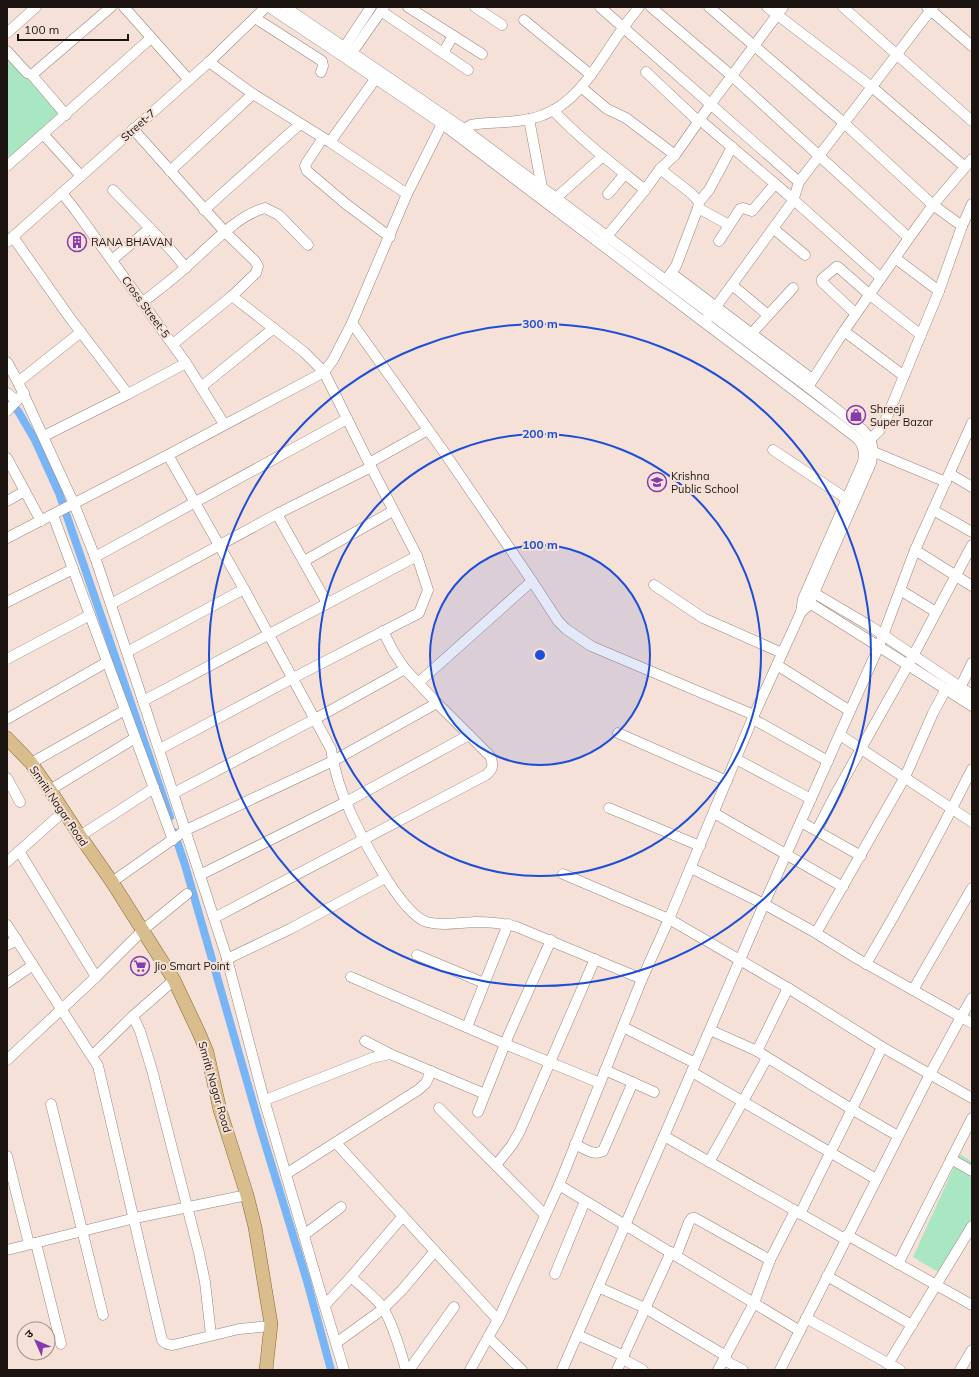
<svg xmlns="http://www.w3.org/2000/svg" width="979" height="1377" font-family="Mulish,'Noto Sans Devanagari',sans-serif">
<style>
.green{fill:#a8e7c2}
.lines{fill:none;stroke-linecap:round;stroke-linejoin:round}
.canal{stroke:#78b5f6;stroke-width:8}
.minor-casing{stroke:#99867d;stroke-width:11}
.major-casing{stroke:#866530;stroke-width:14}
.minor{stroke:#fff;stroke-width:10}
.major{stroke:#d9bd8c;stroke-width:13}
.ring{fill:none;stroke:#1d4ed8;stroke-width:2}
.labels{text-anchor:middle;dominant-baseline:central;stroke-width:4;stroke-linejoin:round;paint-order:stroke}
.street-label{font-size:11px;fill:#1b1411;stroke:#f5e1d7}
.poi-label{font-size:11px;fill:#1b1411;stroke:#f5e1d7;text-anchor:start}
.centre{fill:#1d4ed8;stroke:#f5e1d7;stroke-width:2}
.ring-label{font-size:12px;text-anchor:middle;font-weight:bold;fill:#1d4ed8;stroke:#f5e1d7;stroke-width:4;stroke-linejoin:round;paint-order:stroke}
</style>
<rect width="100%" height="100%" fill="#f5e1d7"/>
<g class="green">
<polygon points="7,51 66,115 13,161 7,154"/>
<polygon points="960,1154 972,1162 972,1220 940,1273 913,1257"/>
</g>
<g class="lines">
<g class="canal">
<polyline points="7,401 18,411 35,440 59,493 170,817"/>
<polyline points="174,832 185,865 260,1127 307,1281 331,1370"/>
</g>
<g class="minor-casing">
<g id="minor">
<polyline points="124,7 189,80"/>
<path d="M 269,7 L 347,59 L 441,123 L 857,438 C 864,446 865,452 863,462 L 803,599 L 801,612 L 754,715 L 669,919 L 642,979 L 559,1185 L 500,1316 L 470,1370"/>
<path d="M 285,7 L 464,129 L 808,387 L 863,430 C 873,441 874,448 871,463 L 814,593 L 808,606 L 801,612"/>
<polyline points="408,7 482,54"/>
<polyline points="475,7 502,25"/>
<polyline points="600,7 799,182"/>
<polyline points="651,7 732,76 909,238"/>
<polyline points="709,7 844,123 933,205 962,226"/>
<polyline points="767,7 872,87 965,167"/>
<polyline points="843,7 972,121"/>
<polyline points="927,7 972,46"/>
<polyline points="381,11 468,70"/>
<polyline points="255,18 322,61 323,66 321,72"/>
<polyline points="524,20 591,75"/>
<polyline points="7,33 36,7"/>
<polyline points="345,46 371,7"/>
<polyline points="7,51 27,73 31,74 34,73 111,7"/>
<polyline points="443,53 453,36"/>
<polyline points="349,57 384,7"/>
<polyline points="209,62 253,94 330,142 407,194"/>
<polyline points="646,72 698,121"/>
<polyline points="31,74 66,115"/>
<polyline points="581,87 607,109 626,118 675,155"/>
<path d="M 553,110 C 581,140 614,165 645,190"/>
<polyline points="529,119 542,188"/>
<polyline points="700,120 786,193 881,278"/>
<polyline points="133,129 225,232 255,261 258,266 256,273 232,296"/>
<path d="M 460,132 L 471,125 L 477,124 C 498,122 523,123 543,115 C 576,103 595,69 614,41 C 622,29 630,18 639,7"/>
<polyline points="44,135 81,176"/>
<polyline points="323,138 307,162 305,166 307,171 346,204 390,237"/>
<polyline points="330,142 376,78"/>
<polyline points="7,166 151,38"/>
<polyline points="660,169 692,194 699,202 698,208 676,266 668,277"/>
<polyline points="170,171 253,94"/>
<polyline points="113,190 170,249 186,268"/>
<polyline points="62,193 76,211 186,363 224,424"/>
<polyline points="608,194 625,174"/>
<polyline points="556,198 603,156"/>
<polyline points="699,202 709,190 732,147"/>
<polyline points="698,208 729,225"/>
<polyline points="204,210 300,124"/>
<polyline points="774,229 805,255"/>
<polyline points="13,237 70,318 128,394"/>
<polyline points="603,241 645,190 660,169 675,155 710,105 783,7"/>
<polyline points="719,241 740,209 743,208 752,211 775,184"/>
<polyline points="7,242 209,62 266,7"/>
<polyline points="895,258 939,291"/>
<polyline points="112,260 150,228"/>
<polyline points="671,273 812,379"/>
<polyline points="732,285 768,315"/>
<path d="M 143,302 C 157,291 172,280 186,267 C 208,248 237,215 265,208 L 279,215 L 308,245"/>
<polyline points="856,314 822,282 822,279 836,267 838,267 870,295 921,335"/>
<polyline points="707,319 793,201 799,182 933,7"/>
<polyline points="352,323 444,452 532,581 558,621 566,629 591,646 754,715"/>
<polyline points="844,331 904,376"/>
<polyline points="752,333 793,288"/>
<polyline points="7,362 18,382 74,504 95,557 143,701 226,955 263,1096 321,1294 344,1370"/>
<polyline points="18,382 81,332"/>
<polyline points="201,387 274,328"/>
<polyline points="808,387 844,331 909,238 933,205 972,159"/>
<polyline points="7,393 16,400"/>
<polyline points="7,411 24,393"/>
<polyline points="44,436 128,394 186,363"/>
<polyline points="866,443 879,431 887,417 939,291 962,226 972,204"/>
<polyline points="773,450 847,499"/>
<polyline points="874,452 946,482"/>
<path d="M 168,455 L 244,589 L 331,749 C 334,767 339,786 346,802 C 357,829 400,914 427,922 C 442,926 459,923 475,922 C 490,922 503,923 517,927 L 642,979"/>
<polyline points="7,458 41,521"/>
<polyline points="369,463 428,430"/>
<polyline points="950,474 972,487"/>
<polyline points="7,501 25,491"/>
<polyline points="933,510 972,532"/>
<polyline points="277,514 327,603"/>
<polyline points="53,515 173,840"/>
<polyline points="7,538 168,455 324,372 333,360 352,323 407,194 445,118"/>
<polyline points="915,550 972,586"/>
<polyline points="95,557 347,419"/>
<polyline points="304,561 393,511"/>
<polyline points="654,585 703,618 782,653"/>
<polyline points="809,590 870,626 972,695"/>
<polyline points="900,590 936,612"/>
<polyline points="805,600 908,665 972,706"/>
<polyline points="7,602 73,569"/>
<polyline points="111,604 277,514 371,467"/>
<polyline points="127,652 244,589"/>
<polyline points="7,659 90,615"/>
<polyline points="777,665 850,711"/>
<polyline points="418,683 532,581"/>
<polyline points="960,688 972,663"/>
<polyline points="143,701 417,556"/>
<polyline points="7,719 107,662"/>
<polyline points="753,719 828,761"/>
<polyline points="618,733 727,781"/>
<polyline points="840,735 972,822"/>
<polyline points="160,749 293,678 419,613 428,590 417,556 369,463 324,372 304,352 232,296 173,344"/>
<polyline points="736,759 811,799"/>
<polyline points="31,763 125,710"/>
<polyline points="7,778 20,802"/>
<polyline points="50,790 135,738"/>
<polyline points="174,793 315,719 405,669"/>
<polyline points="609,808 700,846"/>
<polyline points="714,813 843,887"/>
<polyline points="801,822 861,856"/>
<polyline points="817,830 835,795 913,656 972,545"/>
<polyline points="80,836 154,788"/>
<polyline points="19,851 96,977"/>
<polyline points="7,862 64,811"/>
<polyline points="691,868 764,904 816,933 856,958 961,1017 972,998"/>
<polyline points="563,874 669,919 788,988 882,1047 972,1098"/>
<polyline points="200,875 346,802 469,735"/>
<polyline points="112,882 186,830 333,761 437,703"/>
<path d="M 214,918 L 486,775 C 493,769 494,765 490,756 L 437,703 L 405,669 L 393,651 L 383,631"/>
<path d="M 7,925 L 98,1066 L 162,1340 C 165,1344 168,1345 173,1345 L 239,1329 L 271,1326"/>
<polyline points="816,933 905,777 933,713 946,689"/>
<polyline points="7,945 17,940"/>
<polyline points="417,955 484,983"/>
<polyline points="227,959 290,929 385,878"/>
<path d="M 866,964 C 904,900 939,835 972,769"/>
<polyline points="351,977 505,1044 600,1083"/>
<polyline points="7,983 33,965"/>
<polyline points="913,990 972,888"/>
<polyline points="133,1016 140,1031 152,1070 199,1253 205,1282 211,1335"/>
<polyline points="467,1027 508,924"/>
<polyline points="623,1027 695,1063"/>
<polyline points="710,1030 757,1051 853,1110 898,1136"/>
<polyline points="365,1041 390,1054 485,1094"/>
<polyline points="757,1051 788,988"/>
<polyline points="93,1055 133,1016 174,980"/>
<polyline points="7,1060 96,977 143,930 187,894"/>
<polyline points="605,1070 654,1092"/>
<polyline points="692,1072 876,1179"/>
<polyline points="265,1100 372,1058 390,1054"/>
<polyline points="51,1104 103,1315"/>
<polyline points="439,1108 545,1215"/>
<polyline points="478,1112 509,1034 551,940"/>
<polyline points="664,1136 764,904 879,646 915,550 972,423"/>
<polyline points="336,1143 498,1320"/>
<path d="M 575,1144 C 585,1149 593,1156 603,1151 L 633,1082"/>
<polyline points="7,1156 29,1244"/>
<polyline points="951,1159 972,1171"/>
<polyline points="709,1162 767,1058"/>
<polyline points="496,1165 512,1145 520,1131 595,959"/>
<polyline points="286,1174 418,1090 426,1083 431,1071"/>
<polyline points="559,1185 800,1331"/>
<path d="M 800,1214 C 827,1158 856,1103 882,1047"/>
<polyline points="304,1235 341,1207"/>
<polyline points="847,1235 972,1305"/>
<polyline points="36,1243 61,1344"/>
<polyline points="7,1250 135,1218 247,1195"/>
<polyline points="676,1256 689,1222 692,1218 695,1218 770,1260"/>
<polyline points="898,1264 972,1118"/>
<polyline points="555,1274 585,1201"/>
<polyline points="827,1276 912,1325"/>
<path d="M 351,1277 C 361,1286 372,1295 381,1305 C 392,1320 401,1352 406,1370"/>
<polyline points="598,1287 645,1308 726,1356"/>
<polyline points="325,1305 351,1277 403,1216"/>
<polyline points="806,1318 900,1370"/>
<polyline points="578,1335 624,1356"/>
<polyline points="488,1337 522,1370"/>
<polyline points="336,1343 383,1309 402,1290 435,1251"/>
<polyline points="623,1359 643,1370"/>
<polyline points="724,1360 743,1370"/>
<polyline points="888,1364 972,1226"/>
<polyline points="409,1370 454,1307"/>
<polyline points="562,1370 664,1136 845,1239"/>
<polyline points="617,1370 671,1252"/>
<polyline points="718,1370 754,1303 770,1260 795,1211"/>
<polyline points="780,1370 930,1074 961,1017 972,1023"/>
<polyline points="960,1370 972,1350"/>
</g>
</g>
<g class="major-casing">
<polyline id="major" points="7,738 31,763 50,790 80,836 112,882 174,980 199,1033 207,1052 220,1110 247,1195 255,1227 271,1324 266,1370"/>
</g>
<use href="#minor" class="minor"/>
<use href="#major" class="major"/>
</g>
<circle cx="540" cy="655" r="110" fill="#1d4ed8" fill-opacity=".12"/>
<g class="ring">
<circle cx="540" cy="655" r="110"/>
<circle cx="540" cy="655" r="221"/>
<circle cx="540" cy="655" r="331"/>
</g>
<defs>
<g id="building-ring" transform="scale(1)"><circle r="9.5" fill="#f5e1d7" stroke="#843bad" stroke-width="1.5"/><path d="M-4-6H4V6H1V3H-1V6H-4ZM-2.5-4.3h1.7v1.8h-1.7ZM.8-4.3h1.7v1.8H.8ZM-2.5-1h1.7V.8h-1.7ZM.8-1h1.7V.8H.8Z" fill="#843bad"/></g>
<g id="shop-ring" transform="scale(1)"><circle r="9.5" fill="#f5e1d7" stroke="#843bad" stroke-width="1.5"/><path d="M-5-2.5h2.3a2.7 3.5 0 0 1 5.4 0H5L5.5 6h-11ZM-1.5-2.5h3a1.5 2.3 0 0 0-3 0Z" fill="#843bad"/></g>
<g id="school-ring" transform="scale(1)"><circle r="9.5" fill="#f5e1d7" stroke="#843bad" stroke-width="1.5"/><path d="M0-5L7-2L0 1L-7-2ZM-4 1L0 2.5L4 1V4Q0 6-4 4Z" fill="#843bad"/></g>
<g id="supermarket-ring" transform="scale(1)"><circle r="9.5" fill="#f5e1d7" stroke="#843bad" stroke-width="1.5"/><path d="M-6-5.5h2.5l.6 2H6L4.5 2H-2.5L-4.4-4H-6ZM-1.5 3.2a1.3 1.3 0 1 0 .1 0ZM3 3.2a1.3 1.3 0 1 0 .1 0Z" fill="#843bad"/></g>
</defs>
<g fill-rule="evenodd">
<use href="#building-ring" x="77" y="242"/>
<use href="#shop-ring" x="856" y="415"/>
<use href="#school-ring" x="657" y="482"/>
<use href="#supermarket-ring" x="140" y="966"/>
</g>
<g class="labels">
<g class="street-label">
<text transform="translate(138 125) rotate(-42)">Street-7</text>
<text transform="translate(146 307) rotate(54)">Cross Street-5</text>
<text transform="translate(59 806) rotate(56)">Smriti Nagar Road</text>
<text transform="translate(215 1087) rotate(74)">Smriti Nagar Road</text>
</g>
<g class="poi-label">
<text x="91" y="242">RANA BHAVAN</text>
<text x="870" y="409">Shreeji<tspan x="870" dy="13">Super Bazar</tspan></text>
<text x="671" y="476">Krishna<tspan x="671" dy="13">Public School</tspan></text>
<text x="154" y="966">Jio Smart Point</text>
</g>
</g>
<circle cx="540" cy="655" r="6" class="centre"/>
<g class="ring-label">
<text x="540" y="328">300 m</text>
<text x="540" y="438">200 m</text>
<text x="540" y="549">100 m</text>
</g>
<rect width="979" height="1377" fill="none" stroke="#1b1411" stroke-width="16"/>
<g transform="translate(36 1341) rotate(315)"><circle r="19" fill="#f5e1d7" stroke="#9e8f88"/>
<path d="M0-3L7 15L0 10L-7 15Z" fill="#843bad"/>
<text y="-6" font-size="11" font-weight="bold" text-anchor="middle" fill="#1b1411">उ</text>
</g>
<path d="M18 34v6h110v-6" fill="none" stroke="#1b1411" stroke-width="2"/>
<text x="24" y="34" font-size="12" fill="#1b1411" stroke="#f5e1d7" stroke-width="3" paint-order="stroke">100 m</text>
</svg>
